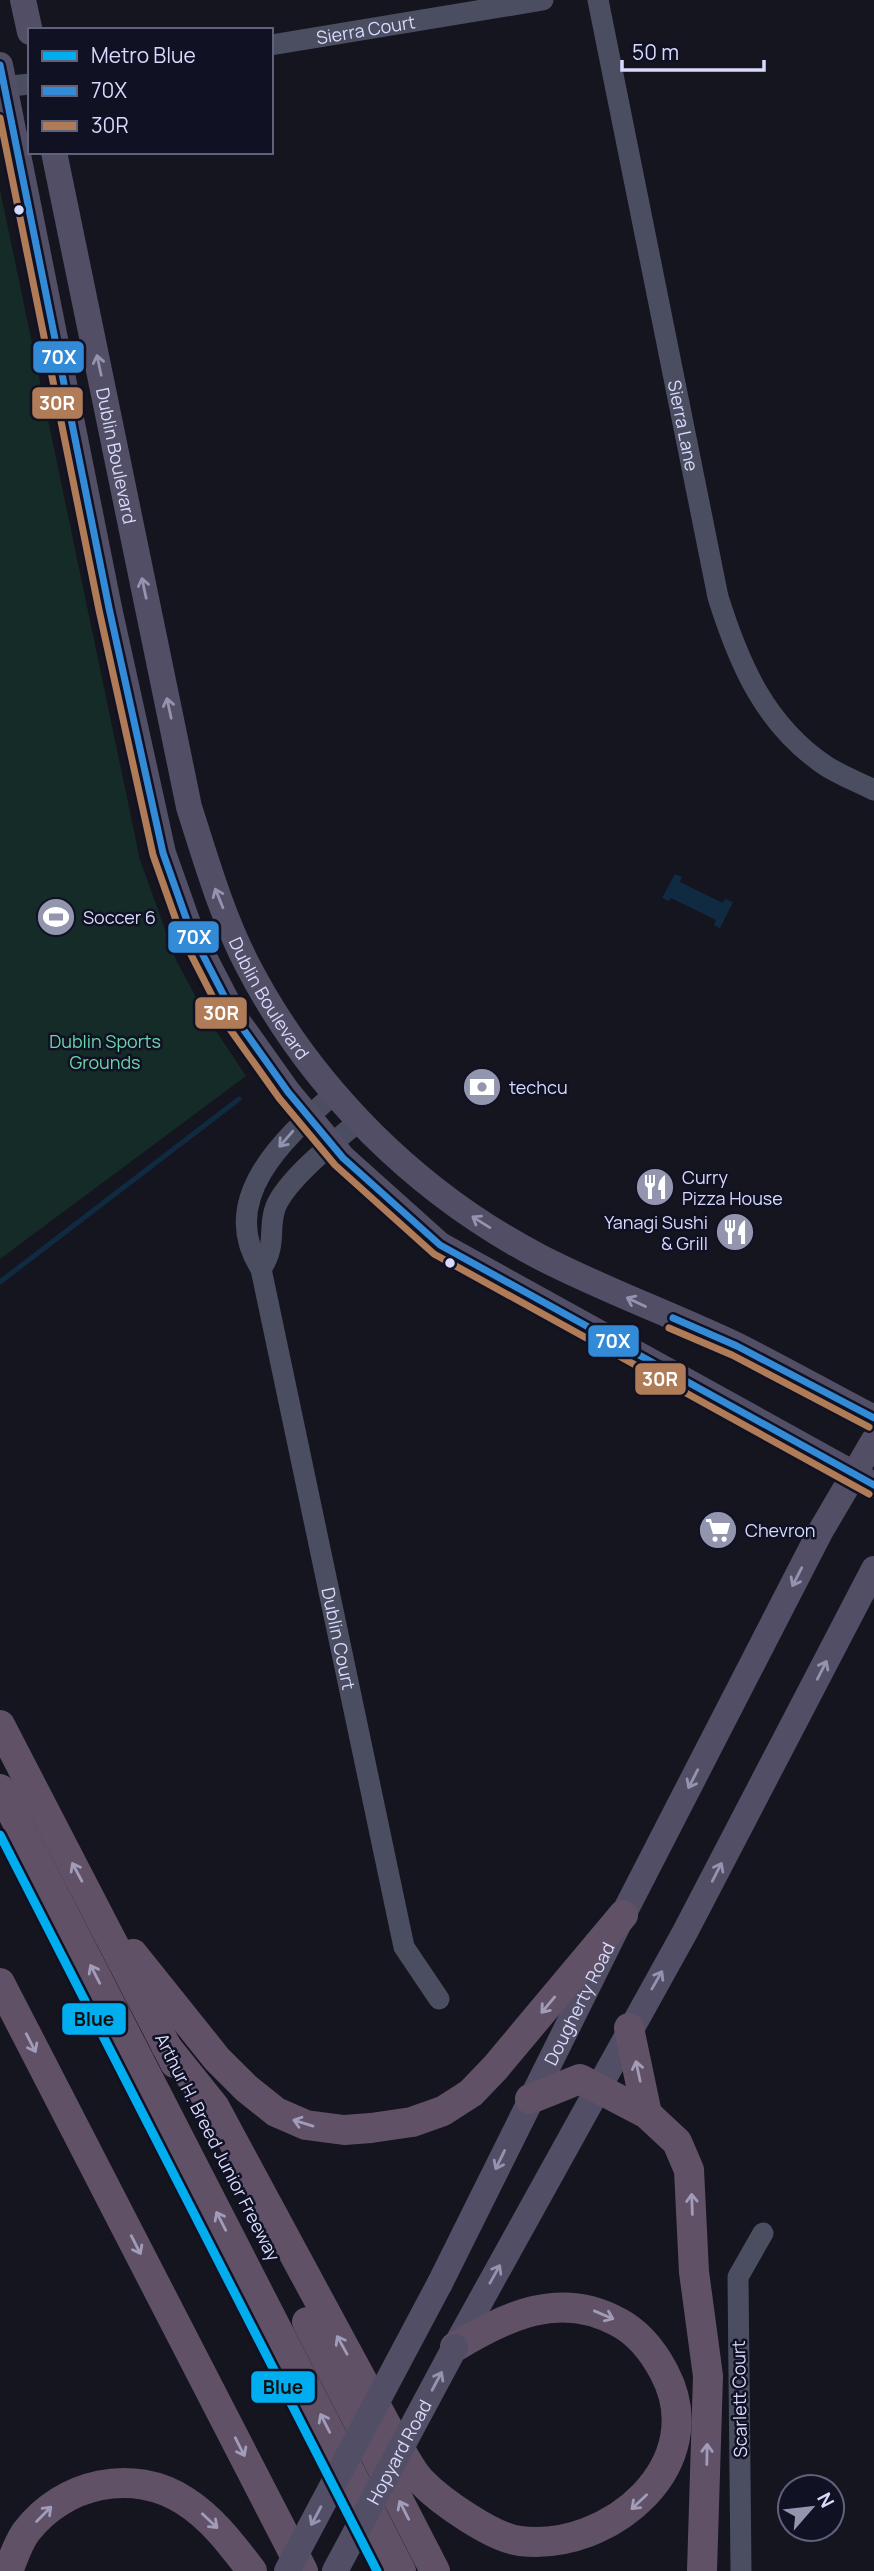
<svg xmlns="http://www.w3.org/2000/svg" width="874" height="2571" font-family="Manrope,sans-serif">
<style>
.green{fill:#142b27}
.water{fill:#102a41}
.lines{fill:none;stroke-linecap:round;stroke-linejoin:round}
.stream{stroke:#102a41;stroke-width:5}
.minor{stroke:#4b4e60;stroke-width:21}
.major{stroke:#524e66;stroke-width:26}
.highway{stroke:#605167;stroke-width:30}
.major-bridge{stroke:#524e66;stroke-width:26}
.bus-1-casing{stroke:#111124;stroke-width:12}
.bus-2-casing{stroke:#111124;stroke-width:12}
.bus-1{stroke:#338bd7;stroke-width:7}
.bus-2{stroke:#b07c57;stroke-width:7}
.metro-1-casing{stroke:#111124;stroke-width:14}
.metro-1{stroke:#00aeef;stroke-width:9}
.oneway{stroke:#9494b1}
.oneway2{stroke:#9194ae}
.oneway3{stroke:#a19cb9}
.bus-dot{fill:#d7dafc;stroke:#111124;stroke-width:2.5}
.labels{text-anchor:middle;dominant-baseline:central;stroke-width:5;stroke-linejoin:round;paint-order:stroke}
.street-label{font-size:18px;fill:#d7dafc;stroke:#111124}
.poi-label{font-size:18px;fill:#d7dafc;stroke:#111124;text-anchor:start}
.park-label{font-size:18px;fill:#69d6a7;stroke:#111124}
.line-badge{stroke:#111124;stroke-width:2.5}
.badge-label{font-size:19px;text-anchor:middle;font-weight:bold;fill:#fff}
.pale-badge-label{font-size:19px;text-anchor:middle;font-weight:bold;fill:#111}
</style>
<rect width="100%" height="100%" fill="#151520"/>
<polygon class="green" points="0,190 140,860 176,960 206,1016 246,1076 0,1259"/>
<polygon class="water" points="675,874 682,877 680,882 723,903 725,899 733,902 720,928 714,925 716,920 671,898 669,901 662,898"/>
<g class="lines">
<polyline class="stream" points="0,1282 239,1099"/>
<g class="minor">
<path id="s1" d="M 598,0 L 718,597 C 739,664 765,725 826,766 C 840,775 858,782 874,790"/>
<path id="s2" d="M 271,45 L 543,0"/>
<polyline points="0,87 30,84"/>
<path id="s3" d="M 336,1092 C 287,1136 215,1198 261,1269 L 404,1947 L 439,1999"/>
<path d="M 261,1269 C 278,1244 267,1228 276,1206 C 289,1177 336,1141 360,1120"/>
<polyline points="741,2571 738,2277 763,2233"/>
</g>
<g class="major">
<polyline points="23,0 30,32"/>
<polyline points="0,65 109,608 163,853 191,932 236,1019 288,1092 343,1158 440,1245 874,1485"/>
<path id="s4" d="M 54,152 L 189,807 C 206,860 222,916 248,966 C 312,1089 417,1193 540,1257 C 604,1290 673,1315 738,1346 C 784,1369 828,1394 874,1418"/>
<path id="s5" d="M 440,2283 L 623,1915 L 820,1532 L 874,1440"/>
<polyline points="455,2347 685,1932 874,1569"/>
</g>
<g class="highway">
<polyline points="0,1725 175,2063"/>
<polyline points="0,1789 401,2571"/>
<polyline points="133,1954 217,2059 246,2088 276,2112 306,2125 344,2130 371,2128 412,2122 443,2111 471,2093 495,2068 623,1915"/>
<polyline points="0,1983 303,2571"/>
<polyline points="629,2028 647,2114"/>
<path d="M 166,2046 L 214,2106 L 397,2445 C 405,2456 411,2471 421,2481 C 440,2501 493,2538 520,2541 C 610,2552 713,2464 664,2372 C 653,2351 639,2333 618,2322 C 560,2290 506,2316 455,2347"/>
<polyline points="530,2099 580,2079 647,2114 677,2142 689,2170 694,2272 708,2376 702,2571"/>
<polyline points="307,2322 435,2571"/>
<path d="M 8,2571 C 13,2559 18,2543 26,2532 C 63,2483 133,2467 185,2501 C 213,2519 232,2545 252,2571"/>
</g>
<g class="major-bridge">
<polyline points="287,2571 440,2283"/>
<path id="s6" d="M 335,2571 L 455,2347"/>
</g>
<g class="bus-1-casing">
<g id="bus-1">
<polyline points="0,65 109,608 163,853 191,932 236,1019 288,1092 343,1158 440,1245 874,1485"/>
<polyline points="673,1318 737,1346 874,1418"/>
</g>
</g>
<g class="bus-2-casing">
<g id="bus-2">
<polyline points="0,118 99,610 153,855 182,937 227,1025 279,1098 335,1165 434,1254 869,1494"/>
<polyline points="669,1328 732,1355 869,1427"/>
</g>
</g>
<use href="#bus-1" class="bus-1"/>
<use href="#bus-2" class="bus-2"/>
<g class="metro-1-casing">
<polyline id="metro-1" points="0,1835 377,2571"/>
</g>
<use href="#metro-1" class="metro-1"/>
</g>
<defs><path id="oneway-shaft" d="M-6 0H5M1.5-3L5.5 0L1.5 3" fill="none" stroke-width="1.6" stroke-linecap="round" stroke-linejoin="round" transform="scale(1.75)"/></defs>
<g class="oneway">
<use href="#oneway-shaft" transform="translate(99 365) rotate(-102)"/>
<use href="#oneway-shaft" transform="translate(144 588) rotate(-102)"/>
<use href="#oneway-shaft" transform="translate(169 708) rotate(-102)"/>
<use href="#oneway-shaft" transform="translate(219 898) rotate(-112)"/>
<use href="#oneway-shaft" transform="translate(481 1222) rotate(-148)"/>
<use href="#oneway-shaft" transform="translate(636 1302) rotate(-155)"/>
<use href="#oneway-shaft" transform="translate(797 1577) rotate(117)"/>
<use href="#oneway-shaft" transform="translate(822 1670) rotate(-63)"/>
<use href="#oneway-shaft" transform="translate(693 1779) rotate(117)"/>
<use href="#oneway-shaft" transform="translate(717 1872) rotate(-63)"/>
<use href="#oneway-shaft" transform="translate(657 1980) rotate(-60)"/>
<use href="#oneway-shaft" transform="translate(500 2160) rotate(116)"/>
<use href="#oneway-shaft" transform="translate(495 2274) rotate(-61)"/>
<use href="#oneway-shaft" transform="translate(437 2381) rotate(-62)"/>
<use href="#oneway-shaft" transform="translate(316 2516) rotate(118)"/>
</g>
<use class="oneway2" href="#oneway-shaft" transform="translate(286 1139) rotate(131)"/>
<g class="oneway3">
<use href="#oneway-shaft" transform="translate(77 1872) rotate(-118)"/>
<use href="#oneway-shaft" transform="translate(95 1974) rotate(-117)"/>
<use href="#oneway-shaft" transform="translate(548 2005) rotate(130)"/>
<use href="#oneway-shaft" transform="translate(31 2043) rotate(63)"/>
<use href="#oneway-shaft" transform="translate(638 2071) rotate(-102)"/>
<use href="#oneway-shaft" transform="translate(303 2123) rotate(-163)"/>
<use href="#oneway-shaft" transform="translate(692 2204) rotate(-92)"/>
<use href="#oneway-shaft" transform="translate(221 2221) rotate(-117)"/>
<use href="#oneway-shaft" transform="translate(136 2245) rotate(63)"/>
<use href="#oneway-shaft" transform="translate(604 2315) rotate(23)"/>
<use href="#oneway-shaft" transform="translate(342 2345) rotate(-119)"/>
<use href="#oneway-shaft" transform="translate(325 2423) rotate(-117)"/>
<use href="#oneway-shaft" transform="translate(240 2447) rotate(63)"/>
<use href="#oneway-shaft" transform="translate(707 2454) rotate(-89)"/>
<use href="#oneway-shaft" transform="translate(639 2502) rotate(137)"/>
<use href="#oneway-shaft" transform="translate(404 2510) rotate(-117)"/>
<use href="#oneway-shaft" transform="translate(44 2514) rotate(-45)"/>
<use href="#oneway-shaft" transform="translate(210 2521) rotate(43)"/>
</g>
<defs>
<g id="stadium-disc" transform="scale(2.0125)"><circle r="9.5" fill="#9395af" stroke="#111124"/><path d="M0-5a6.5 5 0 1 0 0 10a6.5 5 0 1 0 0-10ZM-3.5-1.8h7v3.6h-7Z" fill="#fff"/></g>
<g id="bank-disc" transform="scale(2.0125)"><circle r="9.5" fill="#9395af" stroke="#111124"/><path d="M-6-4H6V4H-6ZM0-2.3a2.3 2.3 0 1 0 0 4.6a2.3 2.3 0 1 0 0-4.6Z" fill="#fff"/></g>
<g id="restaurant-disc" transform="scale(2.0125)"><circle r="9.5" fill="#9395af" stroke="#111124"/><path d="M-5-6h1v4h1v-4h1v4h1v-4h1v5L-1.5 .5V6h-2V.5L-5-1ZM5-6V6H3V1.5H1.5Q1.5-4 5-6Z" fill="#fff"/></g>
<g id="supermarket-disc" transform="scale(2.0125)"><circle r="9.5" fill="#9395af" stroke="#111124"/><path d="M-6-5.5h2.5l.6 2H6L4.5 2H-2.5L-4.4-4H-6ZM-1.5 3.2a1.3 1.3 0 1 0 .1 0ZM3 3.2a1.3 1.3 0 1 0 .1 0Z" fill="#fff"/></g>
</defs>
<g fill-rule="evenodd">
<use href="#stadium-disc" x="56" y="917"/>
<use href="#bank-disc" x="482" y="1087"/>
<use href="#restaurant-disc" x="655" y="1187"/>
<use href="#restaurant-disc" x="735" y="1232"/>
<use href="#supermarket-disc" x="718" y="1530"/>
</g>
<g class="bus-dot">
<circle cx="19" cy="210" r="6"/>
<circle cx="450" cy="1263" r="6"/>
</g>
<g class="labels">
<g class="street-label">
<text stroke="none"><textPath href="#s2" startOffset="96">Sierra Court</textPath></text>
<text stroke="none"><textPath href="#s1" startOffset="434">Sierra Lane</textPath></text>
<text stroke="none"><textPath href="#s4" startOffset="310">Dublin Boulevard</textPath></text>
<text stroke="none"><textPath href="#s4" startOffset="877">Dublin Boulevard</textPath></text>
<text stroke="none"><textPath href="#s3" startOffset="590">Dublin Court</textPath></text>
<text stroke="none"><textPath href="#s5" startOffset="312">Dougherty Road</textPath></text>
<text transform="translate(218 2147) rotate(63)">Arthur H. Breed Junior Freeway</text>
<text transform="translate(739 2399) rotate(-91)">Scarlett Court</text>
<text stroke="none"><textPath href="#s6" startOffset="135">Hopyard Road</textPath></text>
</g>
<g class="poi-label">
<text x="83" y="917">Soccer 6</text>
<text x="509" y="1087">techcu</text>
<text x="682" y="1177">Curry<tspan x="682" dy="21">Pizza House</tspan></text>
<text x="708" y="1222" text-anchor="end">Yanagi Sushi<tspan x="708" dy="21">&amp; Grill</tspan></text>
<text x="745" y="1530">Chevron</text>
</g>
<g class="park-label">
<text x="105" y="1041">Dublin Sports<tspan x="105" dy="21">Grounds</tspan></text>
</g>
</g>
<g class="line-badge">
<rect x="32" y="340" width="53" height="34" rx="7" fill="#338bd7"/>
<rect x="31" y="386" width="53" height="34" rx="7" fill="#b07c57"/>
<rect x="167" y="920" width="53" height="34" rx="7" fill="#338bd7"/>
<rect x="194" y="996" width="54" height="34" rx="7" fill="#b07c57"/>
<rect x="587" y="1324" width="53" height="34" rx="7" fill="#338bd7"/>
<rect x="634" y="1362" width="53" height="34" rx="7" fill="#b07c57"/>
<rect x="61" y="2002" width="66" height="34" rx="7" fill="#00aeef"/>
<rect x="250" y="2370" width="66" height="34" rx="7" fill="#00aeef"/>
</g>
<g class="badge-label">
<text x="59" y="364">70X</text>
<text x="57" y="410">30R</text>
<text x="194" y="944">70X</text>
<text x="221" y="1020">30R</text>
<text x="613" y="1348">70X</text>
<text x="660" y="1386">30R</text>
</g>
<g class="pale-badge-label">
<text x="94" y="2026">Blue</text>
<text x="283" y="2394">Blue</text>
</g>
<rect x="28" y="28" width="245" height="126" fill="#111124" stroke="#60617a" stroke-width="2"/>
<rect x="42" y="51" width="35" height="10" fill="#00aeef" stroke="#60617a" stroke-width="2"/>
<text x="91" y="63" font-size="21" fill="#d7dafc">Metro Blue</text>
<rect x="42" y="86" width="35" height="10" fill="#338bd7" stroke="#60617a" stroke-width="2"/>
<text x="91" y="98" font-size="21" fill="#d7dafc">70X</text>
<rect x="42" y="121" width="35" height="10" fill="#b07c57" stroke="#60617a" stroke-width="2"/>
<text x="91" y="133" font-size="21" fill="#d7dafc">30R</text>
<g transform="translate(811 2508) rotate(62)"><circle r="33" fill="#111124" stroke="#60617a" stroke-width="2"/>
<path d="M0-5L12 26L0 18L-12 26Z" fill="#9395af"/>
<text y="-10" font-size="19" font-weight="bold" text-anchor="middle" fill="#d7dafc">N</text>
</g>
<path d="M622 60v10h142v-10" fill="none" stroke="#d7dafc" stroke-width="3.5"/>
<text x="632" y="60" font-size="21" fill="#d7dafc" stroke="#111124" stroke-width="5" paint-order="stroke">50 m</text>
</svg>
